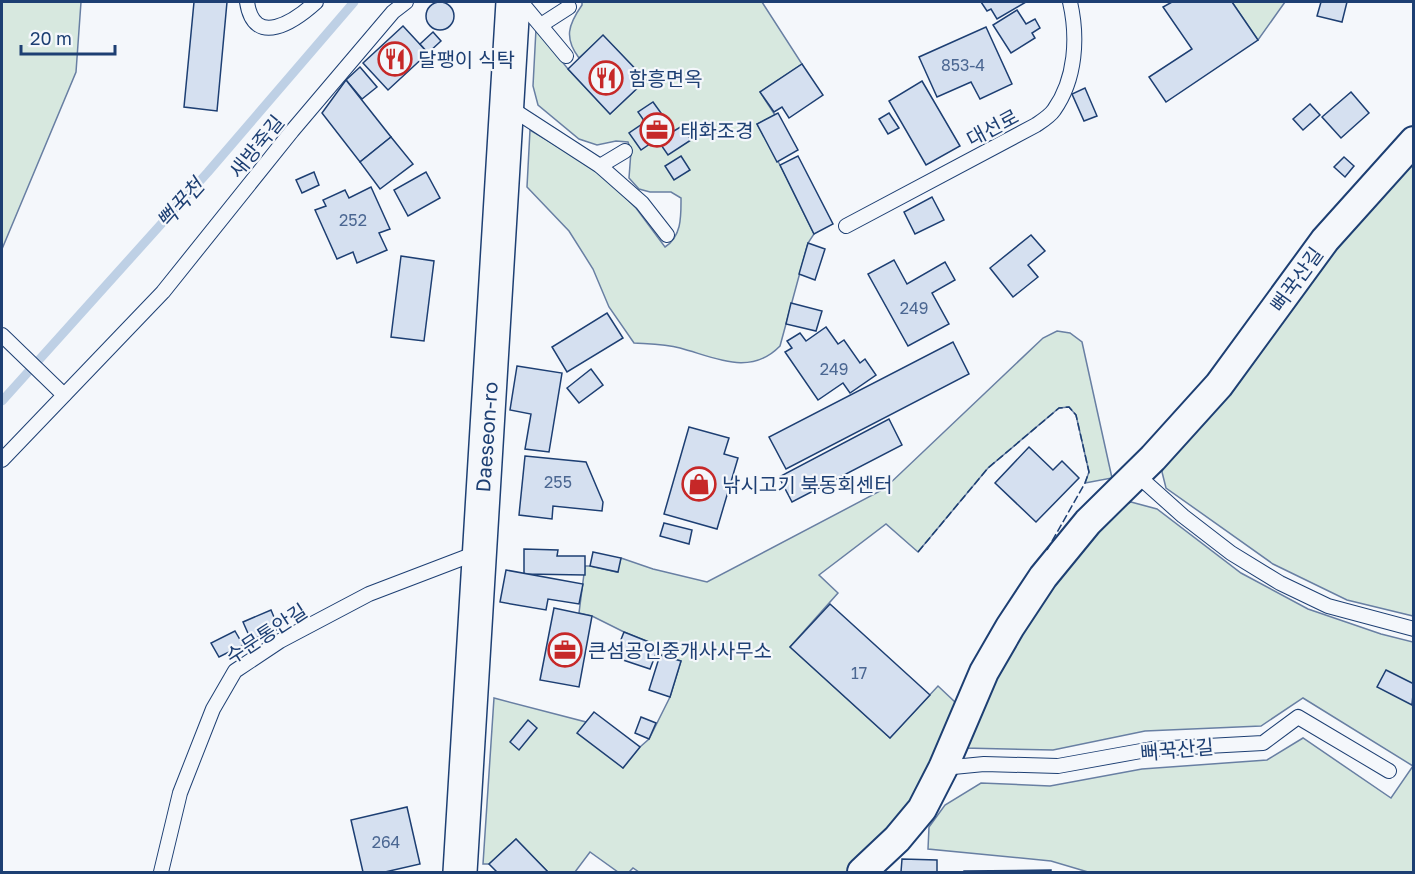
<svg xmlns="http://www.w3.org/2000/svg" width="1415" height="874" font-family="'Golos Text','Noto Sans KR',sans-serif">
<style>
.green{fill:#d7e8df;stroke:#687fa3;stroke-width:1.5}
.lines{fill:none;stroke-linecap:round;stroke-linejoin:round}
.stream{stroke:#bed0e5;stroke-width:9}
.building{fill:#d5e0f0;stroke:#1d3f73;stroke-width:1.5}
.lane-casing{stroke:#1d3f73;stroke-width:16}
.street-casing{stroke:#1d3f73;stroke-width:32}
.secondary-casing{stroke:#1d3f73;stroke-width:36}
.lane{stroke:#f4f7fb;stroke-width:14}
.street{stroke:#f4f7fb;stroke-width:28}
.secondary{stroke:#f4f7fb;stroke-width:33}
.fence{stroke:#1d3f73;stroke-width:1.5;stroke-dasharray:8 3;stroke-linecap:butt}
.labels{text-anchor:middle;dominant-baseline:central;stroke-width:4.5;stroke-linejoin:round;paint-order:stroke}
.number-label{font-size:16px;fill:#4b6792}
.poi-label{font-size:20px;fill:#1d3f73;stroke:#f4f7fb;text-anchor:start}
.street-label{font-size:20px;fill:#1d3f73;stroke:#f4f7fb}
.water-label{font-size:21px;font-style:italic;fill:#1d3f73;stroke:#f4f7fb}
</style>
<rect width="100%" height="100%" fill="#f4f7fb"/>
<g class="green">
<polygon points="2,2 81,2 76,72 2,249"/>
<path d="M 582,2 L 762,2 L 802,64 L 760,92 L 775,115 L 757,124 L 780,165 L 814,234 L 808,243 L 780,346 C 750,377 714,357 680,348 C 665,344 649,344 634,343 L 609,307 L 593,269 L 569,231 L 527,187 L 530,130 L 596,169 L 636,208 L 665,247 C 682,236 681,216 681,198 L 671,192 L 650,192 L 639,189 L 629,178 L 631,151 L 628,142 L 616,141 L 597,145 L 579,139 L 538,105 L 533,86 L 536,29 L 568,69 L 610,114 L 646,80 L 603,36 L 579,58 C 564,38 568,25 582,5 Z"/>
<polygon points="1232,2 1285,2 1258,40"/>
<polygon points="1413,154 1413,616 1347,600 1273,564 1166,488 1162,472 1167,453 1331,244"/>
<polygon points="1057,331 1070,333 1082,342 1112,478 1085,483 1089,472 1076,415 1069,407 1059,408 988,468 918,552 886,524 819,575 838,593 790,647 890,738 938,686 956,703 917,797 890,831 847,872 639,872 633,868 629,872 618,872 590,852 575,872 548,872 516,839 489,864 483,864 494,698 586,722 623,768 640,747 649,739 670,697 681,661 656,653 658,646 624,632 592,616 579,613 585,566 590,566 617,572 621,558 653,569 707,582 884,489 1043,338"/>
<polygon points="1131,502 1157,509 1241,573 1308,609 1381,634 1413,642 1413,872 1088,872 1051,861 928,849 929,827 945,805 981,783 1050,786 1142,769 1267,760 1303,738 1391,798 1413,766 1303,698 1261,726 1145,731 1053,750 964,748 992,678 1051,581 1119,507"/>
</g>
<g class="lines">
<polyline class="stream" points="2,401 208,172 354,2"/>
</g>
<g class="building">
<circle cx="440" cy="16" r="14"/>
<polygon points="194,2 227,2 217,111 184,107"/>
<polygon points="981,2 1026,2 997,19 991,9 987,11"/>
<polygon points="1172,2 1232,2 1258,40 1166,102 1149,77 1192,49 1163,7"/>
<polygon points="1321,2 1347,2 1342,22 1317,16"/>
<polygon points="1017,10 1026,24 1035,19 1040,28 1032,33 1035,38 1011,53 993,25"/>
<polygon points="403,26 428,53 388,90 363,63"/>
<polygon points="986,27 1012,84 980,99 971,82 937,97 919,57"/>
<polygon points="433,32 441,41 428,53 420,44"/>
<polygon points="603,35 646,80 610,114 568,69"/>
<polygon points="802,64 823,95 789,118 782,107 774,112 760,92"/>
<polygon points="360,67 377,87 362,99 346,80"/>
<polygon points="346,80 391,137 360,162 322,113"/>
<polygon points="922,81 960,146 926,165 889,101"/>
<polygon points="1085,88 1097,116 1084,121 1072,94"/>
<polygon points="1351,92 1369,113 1341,138 1322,117"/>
<polygon points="653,102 674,131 682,126 691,140 668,155 657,139 641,150 629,133 645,122 638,112"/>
<polygon points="1310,104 1320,115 1303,130 1293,119"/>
<polygon points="778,113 798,150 777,162 757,124"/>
<polygon points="889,113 899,128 888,134 879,119"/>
<polygon points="391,137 413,164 380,189 360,162"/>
<polygon points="681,156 690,170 674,180 665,166"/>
<polygon points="798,156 833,224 814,234 780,165"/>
<polygon points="1344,157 1354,166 1345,177 1334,167"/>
<polygon points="314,172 319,185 302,193 296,180"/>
<polygon points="426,172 440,198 408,216 394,190"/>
<polygon points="371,187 390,229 379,233 387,250 357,263 353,252 337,259 315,210 326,206 323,200 345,190 349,198"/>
<polygon points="932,197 944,220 915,234 904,212"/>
<polygon points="1031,235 1045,251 1028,265 1038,277 1013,297 990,268"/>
<polygon points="808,243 825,249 815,280 799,274"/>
<polygon points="401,256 434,261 424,341 391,337"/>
<polygon points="894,260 907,284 945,262 955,280 932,293 949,324 908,346 868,274"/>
<polygon points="791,303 822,311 816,331 786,324"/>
<polygon points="607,313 623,338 567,372 552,347"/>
<polygon points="826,327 838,344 844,340 860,363 865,359 876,375 850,393 843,383 818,400 785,352 792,348 787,341 800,333 806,341"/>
<polygon points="953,342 969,374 786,469 769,437"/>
<polygon points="517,366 562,373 549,452 525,449 531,414 510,410"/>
<polygon points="591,369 603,385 579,403 567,388"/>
<polygon points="889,419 902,445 792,502 779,477"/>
<polygon points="689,427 729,438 724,454 738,458 717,529 664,514"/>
<polygon points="1029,447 1053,470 1062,461 1079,478 1036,522 995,483"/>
<polygon points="525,456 586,462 603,502 602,511 553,506 552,519 519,515"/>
<polygon points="664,523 692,530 689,544 660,536"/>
<polygon points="524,549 558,550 557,556 585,556 585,575 524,574"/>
<polygon points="593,552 621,558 618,572 590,566"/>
<polygon points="506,570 583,584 579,604 548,599 546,610 500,602"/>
<polygon points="830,604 930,695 890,738 790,647"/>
<polygon points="554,608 592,616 579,687 540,680"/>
<polygon points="271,610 279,629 251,640 243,622"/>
<polygon points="235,631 243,645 219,657 211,643"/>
<polygon points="624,632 659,646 650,669 614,657"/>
<polygon points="660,655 681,661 670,697 649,690"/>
<polygon points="1386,670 1414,684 1412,705 1377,687"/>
<polygon points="594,712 640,747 623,768 577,733"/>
<polygon points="641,717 656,723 649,739 635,733"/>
<polygon points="528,720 537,728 519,750 510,742"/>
<polygon points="407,807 420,864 385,872 363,872 351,820"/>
<polygon points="516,839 548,872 497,872 489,864"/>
<polygon points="902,859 937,860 937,872 901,872"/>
<polygon points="1051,870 1051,872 964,872 964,871"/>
</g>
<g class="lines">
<g class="lane-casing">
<g id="lane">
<path d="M 247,2 C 254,49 295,21 316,2"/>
<polyline points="521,2 566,56"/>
<polyline points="541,25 569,7"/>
<polyline points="509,107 600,166 642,203 667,235"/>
<polyline points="600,166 625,151"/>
<path d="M 846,226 L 1036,125 C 1042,121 1050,116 1054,110 C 1076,79 1078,37 1070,2"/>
<polyline points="2,335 64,395"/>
<polyline points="2,460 163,292 292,131 393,12 406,2"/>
<polyline points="1136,474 1183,516 1231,553 1280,583 1328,606 1414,629"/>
<polyline points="943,768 984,764 1058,766 1152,749 1263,743 1298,717 1389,771"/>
<polyline points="161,872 180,793 213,709 235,671 280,641 369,594 479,552"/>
</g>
</g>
<g class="street-casing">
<polyline id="street" points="862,872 897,839 922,809 943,768 984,672 1010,627 1043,577 1088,522 1153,458 1219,385 1325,240 1414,141"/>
</g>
<g class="secondary-casing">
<polyline id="secondary" points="460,872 513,2"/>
</g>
<use href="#lane" class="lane"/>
<use href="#street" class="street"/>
<use href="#secondary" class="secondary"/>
<polyline class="fence" points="918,552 988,468 1059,408 1069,407 1076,415 1089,472 1085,483 1047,550"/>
</g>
<defs>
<g id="restaurant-ring" transform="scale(1.725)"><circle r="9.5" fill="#f4f7fb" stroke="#c62828" stroke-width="1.5"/><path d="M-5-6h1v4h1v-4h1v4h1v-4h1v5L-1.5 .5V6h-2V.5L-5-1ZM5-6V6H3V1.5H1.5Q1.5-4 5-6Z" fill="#c62828"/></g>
<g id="office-ring" transform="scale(1.725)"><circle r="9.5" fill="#f4f7fb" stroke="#c62828" stroke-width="1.5"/><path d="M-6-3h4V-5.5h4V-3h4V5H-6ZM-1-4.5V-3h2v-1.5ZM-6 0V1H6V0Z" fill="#c62828"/></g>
<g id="shop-ring" transform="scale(1.725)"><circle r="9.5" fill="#f4f7fb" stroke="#c62828" stroke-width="1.5"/><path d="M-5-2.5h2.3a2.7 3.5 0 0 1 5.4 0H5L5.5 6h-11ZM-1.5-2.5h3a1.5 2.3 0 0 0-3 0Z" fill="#c62828"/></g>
</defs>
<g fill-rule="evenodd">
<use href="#restaurant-ring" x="395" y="59"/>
<use href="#restaurant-ring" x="606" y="78"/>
<use href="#office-ring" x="657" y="130"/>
<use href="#shop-ring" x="699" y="484"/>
<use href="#office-ring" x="565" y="650"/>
</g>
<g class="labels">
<g class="number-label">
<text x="963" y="65">853-4</text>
<text x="353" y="220">252</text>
<text x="914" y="308">249</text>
<text x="834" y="369">249</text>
<text x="558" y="482">255</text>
<text x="859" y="673">17</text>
<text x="386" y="842">264</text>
</g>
<g class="poi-label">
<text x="418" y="59">달팽이 식탁</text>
<text x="629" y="78">함흥면옥</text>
<text x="680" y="130">태화조경</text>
<text x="722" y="484">낚시고기 북동회센터</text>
<text x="588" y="650">큰섬공인중개사사무소</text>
</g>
<g class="street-label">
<text transform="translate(992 127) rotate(-28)">대선로</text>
<text transform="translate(256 146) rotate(-51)">새방죽길</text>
<text transform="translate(1296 279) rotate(-54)">뻐꾹산길</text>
<text transform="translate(486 437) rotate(-86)">Daeseon-ro</text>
<text transform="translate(266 633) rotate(-33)">수문통안길</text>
<text transform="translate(1177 749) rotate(-5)">뻐꾹산길</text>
</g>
<g class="water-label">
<text transform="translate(180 203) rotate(-48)">뻑꾹천</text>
</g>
</g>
<rect width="1415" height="874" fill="none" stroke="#1d3f73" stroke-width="6"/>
<path d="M21 45v9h94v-9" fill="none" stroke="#1d3f73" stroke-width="3"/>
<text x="30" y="45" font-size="18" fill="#1d3f73" stroke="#f4f7fb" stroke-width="4.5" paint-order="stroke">20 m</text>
</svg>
